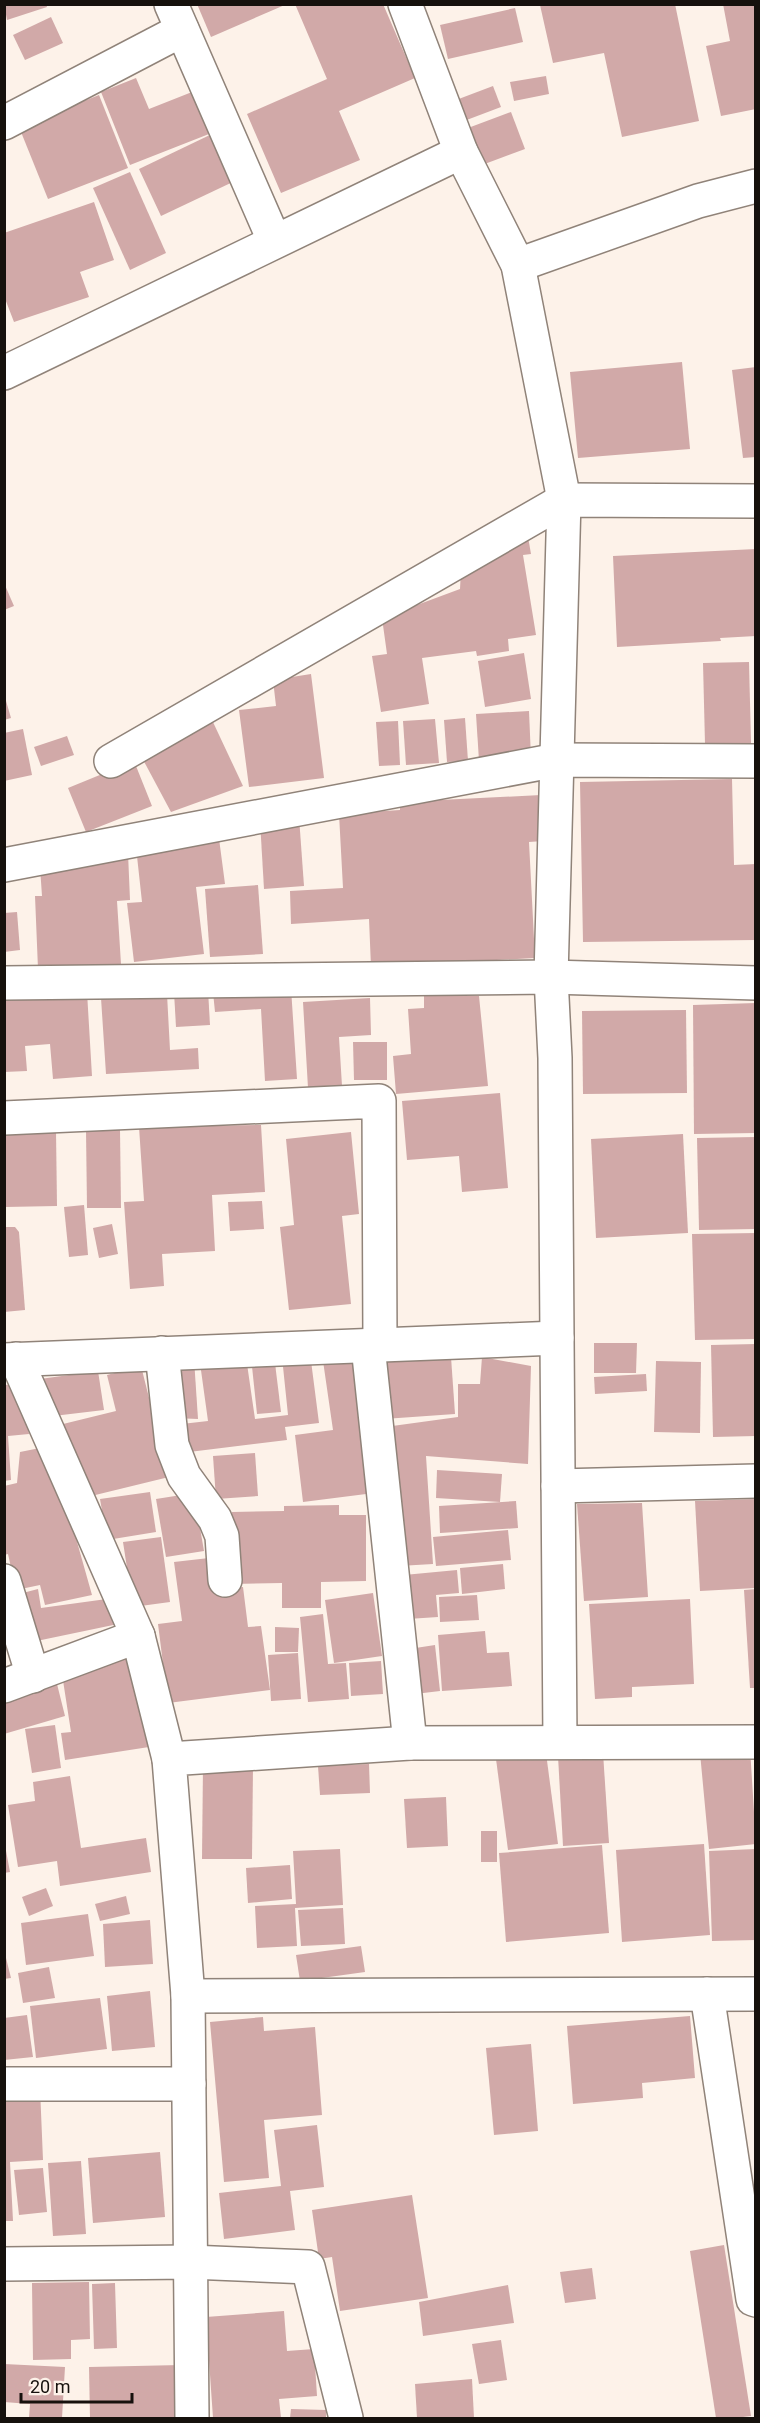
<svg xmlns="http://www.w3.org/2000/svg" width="760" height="2423" font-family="Roboto,sans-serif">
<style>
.building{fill:#d1a9a8}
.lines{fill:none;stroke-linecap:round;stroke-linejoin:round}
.minor-casing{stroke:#908379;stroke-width:36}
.minor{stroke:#fff;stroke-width:33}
</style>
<rect width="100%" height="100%" fill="#fdf2e9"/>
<g class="building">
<polygon points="4,4 46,4 47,7 7,20"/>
<polygon points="197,4 287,4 211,37"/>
<polygon points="295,4 383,4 415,78 339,111 360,160 281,193 247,114 327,79"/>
<polygon points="675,4 699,121 622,137 604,53 553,63 540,5"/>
<polygon points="723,4 756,4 756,109 721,116 706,46 730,41"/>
<polygon points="515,8 523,42 448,59 440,25"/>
<polygon points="51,17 63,43 25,60 13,35"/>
<polygon points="546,76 549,94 514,101 510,82"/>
<polygon points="136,78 149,109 192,92 209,134 130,165 101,92"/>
<polygon points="493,86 501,107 464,121 456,100"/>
<polygon points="99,95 128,168 48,199 19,127"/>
<polygon points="511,112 525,149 482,165 468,128"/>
<polygon points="214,133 237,180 161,216 139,169"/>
<polygon points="130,172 166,253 130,270 93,188"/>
<polygon points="94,202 114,260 80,272 89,297 14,322 4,296 4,233"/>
<polygon points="682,362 690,449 578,458 570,372"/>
<polygon points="756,367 756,457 743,458 732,370"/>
<polygon points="527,531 531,554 523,555 536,635 508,639 509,651 477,656 476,651 422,658 429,704 381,712 372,656 387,654 382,618 460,589 461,570"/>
<polygon points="756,549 756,636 720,638 721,641 617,647 613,556"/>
<polygon points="4,583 14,606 4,610"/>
<polygon points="524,653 531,699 485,707 478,661"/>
<polygon points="749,662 751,743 705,744 703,663"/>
<polygon points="311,674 324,778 249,787 239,710 276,706 273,680"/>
<polygon points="4,694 11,718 4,720"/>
<polygon points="529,711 531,758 479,761 476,714"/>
<polygon points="465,718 468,761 447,762 444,720"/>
<polygon points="435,719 439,763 406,765 403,721"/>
<polygon points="212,720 243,786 171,812 140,754"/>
<polygon points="398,721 400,765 379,766 376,722"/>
<polygon points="23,729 32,775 4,781 4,733"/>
<polygon points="67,736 74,755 41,766 34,747"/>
<polygon points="134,761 152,806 86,832 68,788"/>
<polygon points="732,779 734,865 756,864 756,940 583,942 580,782"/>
<polygon points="541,795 543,841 529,842 535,958 371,967 369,919 291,924 290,891 343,888 339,814 400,810 400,802"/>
<polygon points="299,817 304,886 264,889 260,821"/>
<polygon points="218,831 225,884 196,887 204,954 134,962 127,903 142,902 136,847"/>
<polygon points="128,853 130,900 117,901 121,964 38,969 35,896 42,896 40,867"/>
<polygon points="258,885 263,954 210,957 205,889"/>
<polygon points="17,912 20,950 4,952 4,913"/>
<polygon points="291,988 297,1079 265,1081 261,1009 215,1012 213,992"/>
<polygon points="208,990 210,1025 176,1027 174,992"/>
<polygon points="87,992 92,1076 53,1079 50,1044 25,1046 27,1071 4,1072 4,998"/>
<polygon points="167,994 170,1050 198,1048 199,1069 106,1074 101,998"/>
<polygon points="424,995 479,996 488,1086 396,1094 393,1056 411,1054 408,1009 424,1008"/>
<polygon points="370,998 371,1035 339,1037 342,1086 308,1088 303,1002"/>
<polygon points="756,1003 756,1133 694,1134 693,1005"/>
<polygon points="686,1010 687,1093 583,1094 582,1011"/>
<polygon points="353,1042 387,1042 387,1080 354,1080"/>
<polygon points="500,1093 508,1188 462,1192 459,1156 407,1160 402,1101"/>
<polygon points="261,1125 265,1192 212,1195 215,1251 162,1254 164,1286 130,1289 124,1202 144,1201 139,1127"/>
<polygon points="86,1130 120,1130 121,1208 87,1208"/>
<polygon points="56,1131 57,1206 5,1207 5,1132"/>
<polygon points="351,1132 359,1214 342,1216 351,1304 289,1310 280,1227 294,1225 286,1139"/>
<polygon points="683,1134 688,1233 596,1238 591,1139"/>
<polygon points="756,1137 756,1229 699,1230 697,1138"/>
<polygon points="262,1201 264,1229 230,1231 228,1202"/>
<polygon points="84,1205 88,1255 69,1257 64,1207"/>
<polygon points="112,1224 118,1254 99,1258 93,1228"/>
<polygon points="4,1227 15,1227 19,1232 25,1310 4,1312"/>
<polygon points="756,1233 756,1339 695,1340 692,1234"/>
<polygon points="594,1343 637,1343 636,1373 594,1373"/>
<polygon points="756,1344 756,1436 713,1437 711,1345"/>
<polygon points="358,1351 374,1493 303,1502 295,1435 333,1430 322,1354"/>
<polygon points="310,1353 319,1423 285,1427 287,1440 181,1453 173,1425 208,1421 200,1363 246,1357 255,1419 288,1415 282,1357"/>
<polygon points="274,1355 281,1412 257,1414 251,1357"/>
<polygon points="451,1357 455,1414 384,1419 380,1362"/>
<polygon points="482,1357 531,1366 528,1464 426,1456 433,1564 399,1566 385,1427 458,1417 458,1384 480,1384"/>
<polygon points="194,1359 198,1419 174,1418 171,1361"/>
<polygon points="656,1361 701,1362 700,1433 654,1432"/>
<polygon points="141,1366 169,1477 83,1498 59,1425 116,1411 107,1375"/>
<polygon points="98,1371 104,1410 45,1417 40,1379"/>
<polygon points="646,1374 647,1391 595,1394 594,1377"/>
<polygon points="22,1384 29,1434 8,1436 11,1480 4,1481 4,1385"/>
<polygon points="50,1446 92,1595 45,1605 40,1585 16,1590 8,1554 4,1555 4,1486 17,1483 20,1452"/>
<polygon points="255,1453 258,1496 216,1499 213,1456"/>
<polygon points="437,1470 502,1474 500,1502 436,1498"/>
<polygon points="150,1492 156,1532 107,1540 100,1499"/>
<polygon points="194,1493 204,1551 166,1557 156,1499"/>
<polygon points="756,1499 756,1588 700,1591 695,1501"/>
<polygon points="516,1501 518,1528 440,1533 439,1506"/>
<polygon points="642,1503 648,1597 584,1601 577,1504"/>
<polygon points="339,1505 339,1515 366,1515 366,1581 321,1582 321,1608 282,1608 282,1583 232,1584 232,1512 284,1511 284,1506"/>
<polygon points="508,1530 511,1560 436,1566 433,1537"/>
<polygon points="161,1537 170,1602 133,1607 123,1542"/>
<polygon points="209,1558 213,1590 243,1587 248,1627 261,1626 270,1690 168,1703 158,1624 182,1621 174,1562"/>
<polygon points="503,1564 505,1589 462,1594 460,1568"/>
<polygon points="457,1570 459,1593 436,1595 438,1617 408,1619 404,1575"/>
<polygon points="38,1589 41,1608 114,1598 118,1624 27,1643 15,1595"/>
<polygon points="756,1589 756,1688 750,1688 744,1590"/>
<polygon points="373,1593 382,1656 334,1663 325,1600"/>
<polygon points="477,1595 479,1620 440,1622 439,1597"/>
<polygon points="690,1599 694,1684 632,1687 632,1697 595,1699 589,1604"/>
<polygon points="323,1614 328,1664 346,1663 349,1699 308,1702 300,1617"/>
<polygon points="275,1627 299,1628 298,1652 275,1652"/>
<polygon points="485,1631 487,1653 509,1652 512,1686 442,1691 438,1635"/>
<polygon points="435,1645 440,1691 415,1694 409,1649"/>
<polygon points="130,1652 140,1687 149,1747 65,1760 61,1733 71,1732 62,1674"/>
<polygon points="298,1653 301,1699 271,1701 268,1655"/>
<polygon points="381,1661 383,1694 351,1696 349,1663"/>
<polygon points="56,1680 65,1716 4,1734 4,1696"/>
<polygon points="55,1725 61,1768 32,1773 25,1729"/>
<polygon points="750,1748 756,1844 709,1849 700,1753"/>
<polygon points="546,1753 558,1844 508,1850 496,1759"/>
<polygon points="603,1753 609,1843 563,1846 558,1756"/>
<polygon points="369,1764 370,1793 320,1795 318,1766"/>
<polygon points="203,1766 253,1767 252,1859 202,1859"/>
<polygon points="70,1776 81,1848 146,1838 151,1872 60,1886 57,1861 18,1867 8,1805 35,1801 33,1782"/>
<polygon points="446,1797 448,1846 407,1848 404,1799"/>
<rect x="481" y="1831" width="16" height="31"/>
<polygon points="4,1840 10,1872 4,1873"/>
<polygon points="704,1844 710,1935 622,1942 616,1850"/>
<polygon points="602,1845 609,1933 506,1942 499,1853"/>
<polygon points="340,1849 343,1905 295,1908 297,1946 257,1948 255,1906 296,1904 293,1851"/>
<polygon points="756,1849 756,1940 712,1941 709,1851"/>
<polygon points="290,1865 292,1899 248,1903 246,1868"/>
<polygon points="46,1888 53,1906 29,1916 22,1897"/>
<polygon points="126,1896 130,1914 100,1921 95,1904"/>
<polygon points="343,1908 345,1944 301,1946 298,1910"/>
<polygon points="88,1914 94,1956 26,1965 21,1923"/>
<polygon points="150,1920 153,1964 105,1967 103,1924"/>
<polygon points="361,1946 365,1972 300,1981 296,1955"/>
<polygon points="4,1950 11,1978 4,1979"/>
<polygon points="49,1967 55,1998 23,2003 18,1973"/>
<polygon points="150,1991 155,2047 112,2051 107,1996"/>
<polygon points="100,1998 107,2049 36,2058 30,2006"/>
<polygon points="27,2015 33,2057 4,2060 4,2018"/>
<polygon points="690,2016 695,2078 642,2083 643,2098 573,2104 567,2026"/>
<polygon points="263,2017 264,2031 315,2027 322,2115 264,2120 269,2178 224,2182 210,2022"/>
<polygon points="531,2044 538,2131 494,2135 486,2048"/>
<polygon points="40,2088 43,2160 10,2162 13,2221 4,2221 4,2090"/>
<polygon points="317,2125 324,2187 290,2191 295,2230 224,2239 219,2193 281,2186 274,2130"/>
<polygon points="160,2152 165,2217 93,2223 88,2158"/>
<polygon points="81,2161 86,2234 53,2236 48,2163"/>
<polygon points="43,2168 47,2212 19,2215 14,2170"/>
<polygon points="412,2195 428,2298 340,2311 332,2257 319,2259 312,2210"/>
<polygon points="724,2245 751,2416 735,2418 716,2418 690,2251"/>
<polygon points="592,2268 596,2299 565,2303 560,2272"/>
<polygon points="89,2282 90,2339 71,2340 71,2359 33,2360 32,2283"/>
<polygon points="115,2283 117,2348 94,2349 92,2284"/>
<polygon points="508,2285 514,2323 423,2336 419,2302"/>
<polygon points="284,2311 287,2351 314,2349 317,2396 279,2399 281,2418 213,2418 206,2317"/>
<polygon points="501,2340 507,2380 479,2384 472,2344"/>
<polygon points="4,2364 65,2367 62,2418 29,2418 30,2404 4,2402"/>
<polygon points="181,2365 182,2418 90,2418 89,2367"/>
<polygon points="472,2379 474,2418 417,2418 415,2384"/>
<polygon points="291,2409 326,2410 326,2418 290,2418"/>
</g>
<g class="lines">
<g class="minor-casing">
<g id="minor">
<polyline points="171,4 274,240"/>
<polyline points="405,4 461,152 518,265 564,500 551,977 555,1058 557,1338"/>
<polyline points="4,123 182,30"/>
<polyline points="518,265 698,201 756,186"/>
<polyline points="4,373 461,152"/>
<polyline points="111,761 564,500 756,501"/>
<polyline points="4,865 557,760 756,761"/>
<polyline points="4,983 551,977 756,983"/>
<polyline points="4,1118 379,1101 380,1345"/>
<polyline points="368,1346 410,1743"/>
<polyline points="162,1353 172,1445 184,1476 215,1519 222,1536 225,1580"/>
<polyline points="16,1359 138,1636 169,1759"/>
<polyline points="4,1360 557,1338 560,1742"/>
<polyline points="558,1486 756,1481"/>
<polyline points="4,1581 33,1676"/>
<polyline points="4,1686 138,1636"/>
<polyline points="707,1994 753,2299 756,2300"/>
<polyline points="188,1996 756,1994"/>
<polyline points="4,2084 189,2084"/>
<polyline points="4,2264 190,2262 308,2267 346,2418"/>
<polyline points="192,2418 188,1996 169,1759 410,1743 756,1742"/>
</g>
</g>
<use href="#minor" class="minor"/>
</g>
<rect width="760" height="2423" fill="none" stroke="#16110d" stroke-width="12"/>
<path d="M21 2393v9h111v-9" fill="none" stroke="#16110d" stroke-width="3"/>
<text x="30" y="2393" font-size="18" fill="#16110d" stroke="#fdf2e9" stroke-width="4.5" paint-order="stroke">20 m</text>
</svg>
